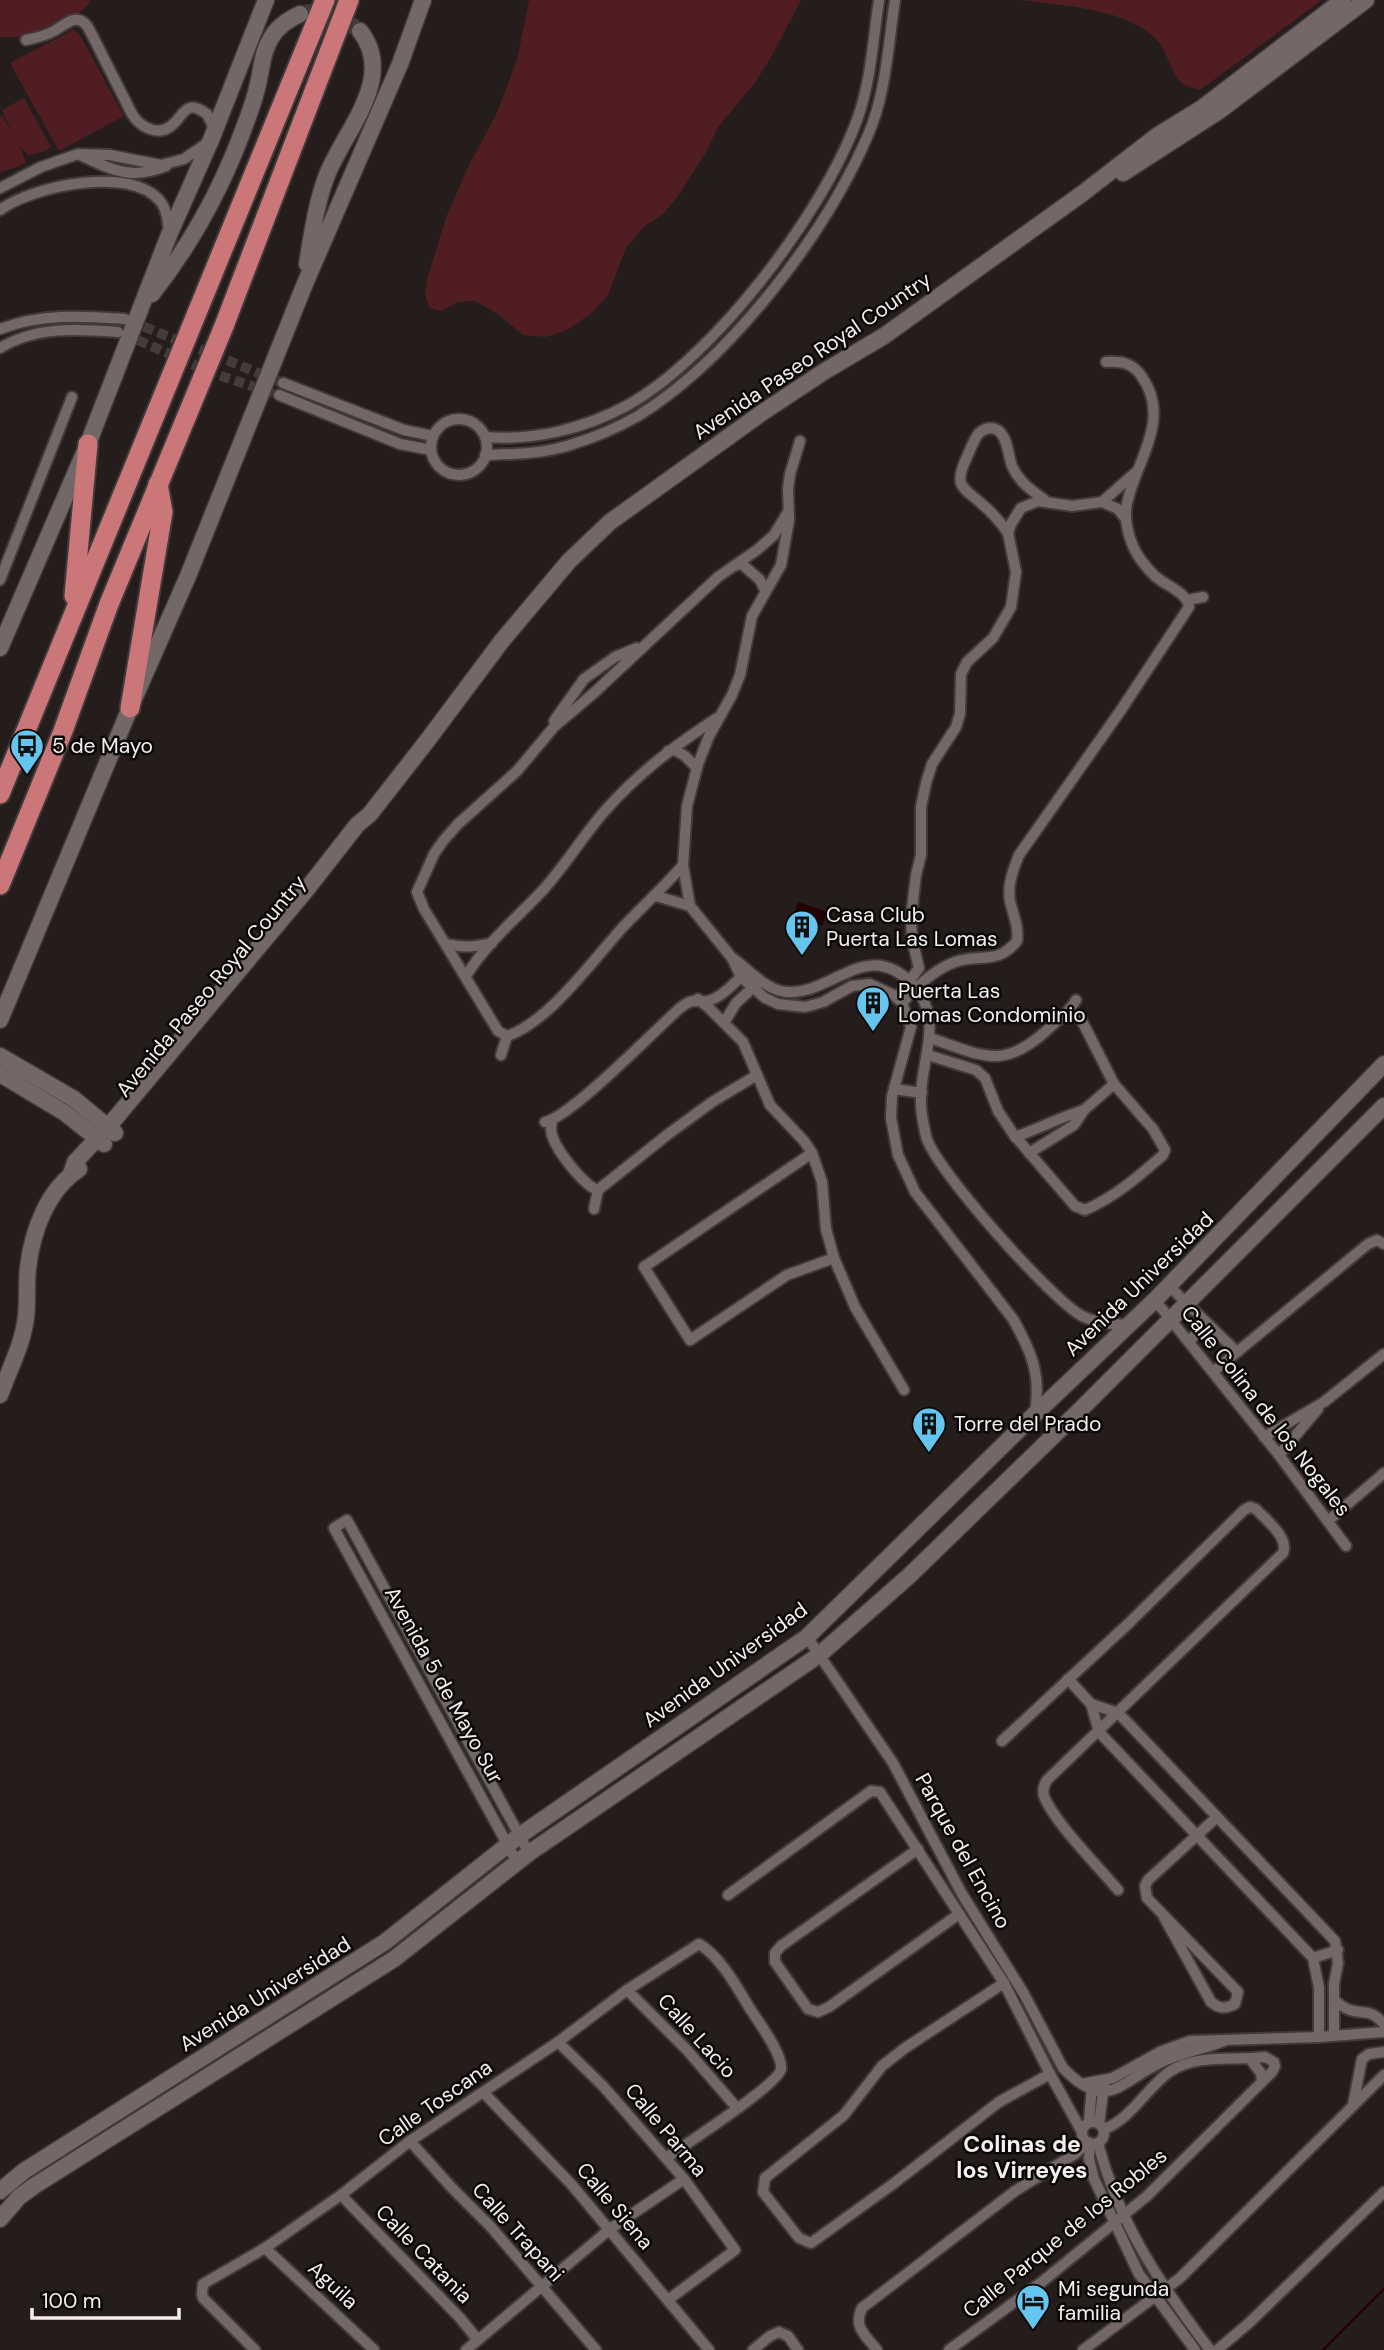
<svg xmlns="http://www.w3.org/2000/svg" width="1384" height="2350" font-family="'DM Sans',sans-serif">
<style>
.green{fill:#501e22}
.water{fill:#250003}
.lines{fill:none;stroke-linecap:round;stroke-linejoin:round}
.stream{stroke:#250003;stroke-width:2.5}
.street-tunnel{stroke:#443c3c;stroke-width:10;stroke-dasharray:10 5;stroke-linecap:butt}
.secondary-tunnel{stroke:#443c3c;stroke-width:16;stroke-dasharray:16 8;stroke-linecap:butt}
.street-casing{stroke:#413a3a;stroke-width:14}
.secondary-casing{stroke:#413a3a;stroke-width:19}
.highway-casing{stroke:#413a3a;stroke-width:23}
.street{stroke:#736767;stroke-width:10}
.secondary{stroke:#736767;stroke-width:16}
.highway{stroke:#cb7679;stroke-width:19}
.labels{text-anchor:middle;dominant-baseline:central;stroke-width:5;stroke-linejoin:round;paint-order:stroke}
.street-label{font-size:21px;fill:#f5eeee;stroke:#0b0808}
.poi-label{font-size:21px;fill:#f5eeee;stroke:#0b0808;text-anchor:start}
.neighbourhood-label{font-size:23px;font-weight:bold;fill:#f5eeee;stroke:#0b0808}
</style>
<rect width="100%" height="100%" fill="#251c1c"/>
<g class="green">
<path d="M 0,0 L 91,0 C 78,22 25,41 0,37 Z"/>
<polygon points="529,0 801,0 770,59 754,84 718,127 706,152 678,196 664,213 644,227 626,248 608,295 593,312 569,329 546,337 523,335 498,314 475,301 457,302 442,311 429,308 425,293 428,276 447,215 469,165 496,115 517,60"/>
<path d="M 1021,0 L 1322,0 L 1200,90 C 1196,89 1189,87 1185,85 C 1171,76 1169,55 1159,43 C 1131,8 1063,6 1021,0 Z"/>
<polygon points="73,30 79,33 124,116 59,151 10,63"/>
<polygon points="24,98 51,147 43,152 28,155 20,146 26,163 0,173 0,116 2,116 11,131 2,110"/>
</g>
<polygon class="water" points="798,902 827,912 822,926 793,916"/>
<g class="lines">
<polyline class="stream" points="1323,2350 1384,2289"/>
<g class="street-tunnel">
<polyline points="130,321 283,383"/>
<polyline points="124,334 215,374 279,395"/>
</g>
<path class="secondary-tunnel" d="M 300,14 C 322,8 342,17 360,31"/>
<g class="street-casing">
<g id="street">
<path d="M 26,40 C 36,38 45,36 54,31 C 66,24 77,12 88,27 L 132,114 C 139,126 157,137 171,126 C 185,115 185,98 207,114 L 215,130"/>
<path d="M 82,156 C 114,171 132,180 166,166"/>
<polyline points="0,188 41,167 78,154 110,155 161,165 184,159 209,142"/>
<path d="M 0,210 C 32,186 131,165 160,201 C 167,209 168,222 169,232"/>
<path d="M 0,329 C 42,313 81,316 125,319"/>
<path d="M 0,348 C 36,326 77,329 118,332"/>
<polyline points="283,383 404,430 433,436"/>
<polyline points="279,395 400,444 431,450"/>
<circle cx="459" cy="447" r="28"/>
<path d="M 485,437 C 534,441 584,429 628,405 C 715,356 823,213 857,120 C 871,82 873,40 879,0"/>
<path d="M 800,441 L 790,474 L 788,489 L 789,520 L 781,565 L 752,616 L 740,675 L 732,695 L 709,736 L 698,764 L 687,806 L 683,865 L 690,906 L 732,958 L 741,977 L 765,998 L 778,1004 L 805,1007 L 823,1002 L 852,986 L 870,984 L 894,995 L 902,1003 L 911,1027 L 892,1096 L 891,1118 L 898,1155 L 915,1192 L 1013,1319 C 1032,1353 1041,1374 1035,1413"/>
<path d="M 485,455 C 514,454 542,454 570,445 C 593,438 617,428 638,416 C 730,359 825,235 868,135 C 886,94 888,45 895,0"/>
<polyline points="1102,502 1118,509 1125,518"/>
<path d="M 1008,533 C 1001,523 993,513 983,505 C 964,487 952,488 967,457 C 970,450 974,439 979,433 C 985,428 992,426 999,431 C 1008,439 1008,455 1012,466 C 1019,482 1032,491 1045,500"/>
<polyline points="734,566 742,564 760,580 765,590"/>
<polyline points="0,580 72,397"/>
<polyline points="1188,600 1203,597"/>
<polyline points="554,721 584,679 615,657 637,648"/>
<polyline points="668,751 675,750 685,756 697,768"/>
<polyline points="656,896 690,906"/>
<path d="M 447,944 C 463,948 475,947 492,943"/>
<path d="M 734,959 C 749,970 767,991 787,992 C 833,995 868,935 914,986 C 946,1022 918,1064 921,1104 C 921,1115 924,1126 926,1136 C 933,1167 1052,1300 1082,1316 C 1096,1323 1112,1324 1128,1325"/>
<path d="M 466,976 C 486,943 518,917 544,889 C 565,865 582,838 603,813 C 638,773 673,747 717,718"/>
<polyline points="897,998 919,968 912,939 911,917 916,875 921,855 921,807 926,783 932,764 956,727 960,714 961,674 967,662 993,638 1011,607 1016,572 1008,533 1011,524 1021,508 1038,501 1072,506 1102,502 1136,472"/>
<polyline points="698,999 709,1008 743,1042 770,1105 804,1141 812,1153 822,1182 826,1229 834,1258 855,1307 904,1390"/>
<path d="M 902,1003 C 916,987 935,969 955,962 C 980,953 996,966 1017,941 C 1019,926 1013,915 1010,901 C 1007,885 1013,870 1019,855 L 1121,710 L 1189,607 C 1186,591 1167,587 1155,576 C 1145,567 1135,553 1131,541 C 1126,527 1124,513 1128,499 C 1138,459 1171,418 1142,377 C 1133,363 1122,361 1106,362"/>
<polyline points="724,1023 736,1003 758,983"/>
<polyline points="507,1036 498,1031 424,909 417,892 434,854 443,841 458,824 517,771 554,727 595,692 718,577 757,550 774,535 788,512"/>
<path d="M 507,1036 C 549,1022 593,960 623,927 C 643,906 664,887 683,865"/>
<path d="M 930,1038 C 981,1055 1002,1071 1046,1031 C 1057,1020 1069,1013 1076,1000"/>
<polyline points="501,1055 507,1036"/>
<path d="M 928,1055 L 976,1070 L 985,1078 L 998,1111 L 1014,1135 L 1075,1206 L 1085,1210 C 1115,1197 1139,1176 1163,1155 L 1165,1150 L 1153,1129 L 1114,1084 L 1080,1017 L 1070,1011"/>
<polyline points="894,1089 922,1093"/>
<path d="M 552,1120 C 551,1126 550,1132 553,1138 C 558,1152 584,1186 598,1190"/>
<path d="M 545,1122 C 571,1117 655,1030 680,1008 C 693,998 693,1002 707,1001 C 720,999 737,981 745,972"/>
<path d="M 1015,1137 C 1038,1129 1061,1117 1084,1110"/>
<polyline points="1029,1153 1074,1125 1084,1110 1114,1084"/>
<polyline points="598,1190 667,1135 712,1102 757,1075"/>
<polyline points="594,1209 598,1190"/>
<polyline points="644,1267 812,1153"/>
<polyline points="644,1267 690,1340"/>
<polyline points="1169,1286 1237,1352"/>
<polyline points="1155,1300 1279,1455 1346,1546"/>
<polyline points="690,1340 787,1275 834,1258"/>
<polyline points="1189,1341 1207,1323"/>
<polyline points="1214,1371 1368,1244 1377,1240 1384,1244"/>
<polyline points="1264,1437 1324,1402 1384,1354"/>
<polyline points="1279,1455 1318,1409"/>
<polyline points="1328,1521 1384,1473"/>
<path d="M 807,1637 L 893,1763 L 962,1894 L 1024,1994 L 1063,2068 C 1107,2114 1120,2081 1162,2062 C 1182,2052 1204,2049 1224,2041"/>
<polyline points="1068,1679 1091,1704 1099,1732 1313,1958 1319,1988 1319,2037"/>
<polyline points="1091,1704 1118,1713 1128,1723 1335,1941 1338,1963 1334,1984 1334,2035"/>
<path d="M 1002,1741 L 1129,1623 L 1244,1510 L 1250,1507 L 1256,1509 C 1266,1520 1289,1537 1283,1553 L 1047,1780 C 1044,1785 1042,1790 1044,1796 C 1054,1822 1098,1866 1118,1890"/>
<polyline points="918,1849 781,1946 775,1953 775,1962 808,2009 818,2012 829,2007 959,1914"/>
<polyline points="517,1862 334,1528 347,1520 529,1853"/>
<polyline points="728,1895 871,1791 880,1792 1004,1983 1050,2074 1082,2132"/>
<path d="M 1164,1917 L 1211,2002 C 1220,2009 1225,2009 1235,2004 L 1238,1992 L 1147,1898 L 1145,1886 L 1148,1880 L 1217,1817"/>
<polyline points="1313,1958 1338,1950"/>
<polyline points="1004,1983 905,2048 882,2066 844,2115 765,2178 763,2192 799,2238 811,2243 893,2184 999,2102 1050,2074"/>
<polyline points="627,1990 686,2049 737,2108"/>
<path d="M 1334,2000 C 1338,2003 1345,2009 1350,2010 C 1367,2015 1369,2008 1384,2024"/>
<polyline points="558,2042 603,2086 684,2179 735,2250 668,2300"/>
<polyline points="1250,2059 1261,2073 1262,2082"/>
<polyline points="1082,2084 1113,2078 1162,2051 1190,2041 1319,2037 1384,2032"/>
<polyline points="484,2093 572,2185 709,2350"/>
<polyline points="1353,2105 1362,2059 1369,2054 1384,2052"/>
<circle cx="1093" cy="2133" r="11"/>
<polyline points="1089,2122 1092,2086"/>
<polyline points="1099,2124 1104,2085"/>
<polyline points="410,2141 452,2188 491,2227 596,2350"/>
<polyline points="1090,2143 1089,2159 1094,2179 1139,2274 1195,2350"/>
<path d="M 1098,2143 C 1119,2224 1160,2284 1210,2350"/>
<polyline points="341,2195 460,2318 478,2340"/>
<polyline points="265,2248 374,2350"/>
<path d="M 255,2350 L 203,2298 L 202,2294 L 203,2284 L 265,2248 L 341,2195 L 410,2141 L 558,2042 L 627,1990 L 699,1944 C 719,1955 737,1987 749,2007 C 757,2020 783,2054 781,2069 C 779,2084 683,2146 666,2158"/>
<polyline points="466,2350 610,2229 684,2179"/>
<polyline points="753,2350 770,2336 779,2332 788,2336 798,2350"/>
<path d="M 877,2350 C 865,2335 853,2327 862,2308 L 1015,2191 L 1075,2154 L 1088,2142"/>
<path d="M 949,2350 L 1043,2281 L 1147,2196 L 1272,2072 L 1275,2066 L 1274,2062 L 1265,2057 C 1233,2061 1197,2053 1169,2072 C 1146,2089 1131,2119 1104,2129"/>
<polyline points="1083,2350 1180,2278 1384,2075"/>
<polyline points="1217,2350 1249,2323 1384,2192"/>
</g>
</g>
<g class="secondary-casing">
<g id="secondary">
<polyline points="1123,173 1219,111 1366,0"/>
<path d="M 307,264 C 312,235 316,203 327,175 C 344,131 397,78 360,31"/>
<path d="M 152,294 C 192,243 223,186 245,125 C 250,112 255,98 258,84 C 262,68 262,52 271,38 C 278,26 288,20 300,14"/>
<polyline points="0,648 88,444 169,235 211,140 266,0"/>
<polyline points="0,1020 130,708 188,576 304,286 400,64 423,0"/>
<polyline points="0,1056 74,1099 115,1133"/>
<polyline points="0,1074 65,1113 104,1144"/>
<polyline points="71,1174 75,1162 108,1127 307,889 357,825 370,814 427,741 501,642 569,561 610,522 763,412 825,371 884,336 1083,193 1158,135 1202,108 1343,0"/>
<path d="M 0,1395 C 9,1370 23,1344 26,1317 C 28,1301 26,1284 28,1268 C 32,1232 47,1190 79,1169"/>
<polyline points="0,2191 24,2171 385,1942 519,1836 807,1637 1035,1414 1155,1300 1384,1064"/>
<polyline points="0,2219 19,2197 34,2186 394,1959 529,1853 819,1655 909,1576 1079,1411 1384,1106"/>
</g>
</g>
<g class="highway-casing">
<g id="highway">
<polyline points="74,596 88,444"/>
<polyline points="130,708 163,512 158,484"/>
<polyline points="0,794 325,0"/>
<polyline points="0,885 63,731 109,604 224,326 349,0"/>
</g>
</g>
<use href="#street" class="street"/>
<use href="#secondary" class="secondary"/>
<use href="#highway" class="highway"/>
</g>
<defs>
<g id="bus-pin" transform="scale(1.75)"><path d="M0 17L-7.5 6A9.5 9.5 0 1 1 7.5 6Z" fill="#64c5ee" stroke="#0b0808"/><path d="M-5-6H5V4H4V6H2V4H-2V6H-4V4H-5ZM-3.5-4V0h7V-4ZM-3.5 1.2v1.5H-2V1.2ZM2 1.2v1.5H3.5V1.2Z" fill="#111"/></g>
<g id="building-pin" transform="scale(1.75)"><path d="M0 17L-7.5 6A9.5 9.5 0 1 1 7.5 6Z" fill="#64c5ee" stroke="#0b0808"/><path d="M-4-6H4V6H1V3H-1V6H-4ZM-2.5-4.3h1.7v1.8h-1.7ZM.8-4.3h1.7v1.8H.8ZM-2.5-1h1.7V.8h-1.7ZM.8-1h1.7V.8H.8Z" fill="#111"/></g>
<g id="hotel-pin" transform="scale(1.75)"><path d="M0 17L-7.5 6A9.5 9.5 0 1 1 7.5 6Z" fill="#64c5ee" stroke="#0b0808"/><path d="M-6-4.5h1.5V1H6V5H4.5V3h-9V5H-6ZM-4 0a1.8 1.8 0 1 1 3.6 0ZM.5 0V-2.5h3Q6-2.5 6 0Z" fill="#111"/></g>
</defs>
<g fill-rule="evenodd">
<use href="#bus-pin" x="27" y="746"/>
<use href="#building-pin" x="802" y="927"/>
<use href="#building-pin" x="873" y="1003"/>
<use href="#building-pin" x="929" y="1424"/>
<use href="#hotel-pin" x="1033" y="2301"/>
</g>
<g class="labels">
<g class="street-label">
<text transform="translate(812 356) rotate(-34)">Avenida Paseo Royal Country</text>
<text transform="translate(211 986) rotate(-50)">Avenida Paseo Royal Country</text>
<text transform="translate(1139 1284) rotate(-44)">Avenida Universidad</text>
<text transform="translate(1266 1411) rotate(52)">Calle Colina de los Nogales</text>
<text transform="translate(725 1665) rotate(-36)">Avenida Universidad</text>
<text transform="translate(444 1685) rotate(61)">Avenida 5 de Mayo Sur</text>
<text transform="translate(963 1851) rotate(61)">Parque del Encino</text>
<text transform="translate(265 1994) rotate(-32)">Avenida Universidad</text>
<text transform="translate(697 2036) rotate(48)">Calle Lacio</text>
<text transform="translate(435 2103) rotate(-35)">Calle Toscana</text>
<text transform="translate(666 2130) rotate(50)">Calle Parma</text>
<text transform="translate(615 2206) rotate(50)">Calle Siena</text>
<text transform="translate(518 2232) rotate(48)">Calle Trapani</text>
<text transform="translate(1065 2233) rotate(-39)">Calle Parque de los Robles</text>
<text transform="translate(424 2254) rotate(46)">Calle Catania</text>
<text transform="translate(333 2285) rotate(43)">Aguila</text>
</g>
<g class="poi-label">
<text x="52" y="746">5 de Mayo</text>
<text x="826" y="915">Casa Club<tspan x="826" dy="24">Puerta Las Lomas</tspan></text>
<text x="898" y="991">Puerta Las<tspan x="898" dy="24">Lomas Condominio</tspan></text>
<text x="954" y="1424">Torre del Prado</text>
<text x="1058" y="2289">Mi segunda<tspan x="1058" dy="24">familia</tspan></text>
</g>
<g class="neighbourhood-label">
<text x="1022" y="2144">Colinas de<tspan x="1022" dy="26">los Virreyes</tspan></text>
</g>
</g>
<path d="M32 2308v10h147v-10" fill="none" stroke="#f5eeee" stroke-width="3.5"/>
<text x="42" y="2308" font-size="21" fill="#f5eeee" stroke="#0b0808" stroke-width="5" paint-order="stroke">100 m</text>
</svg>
